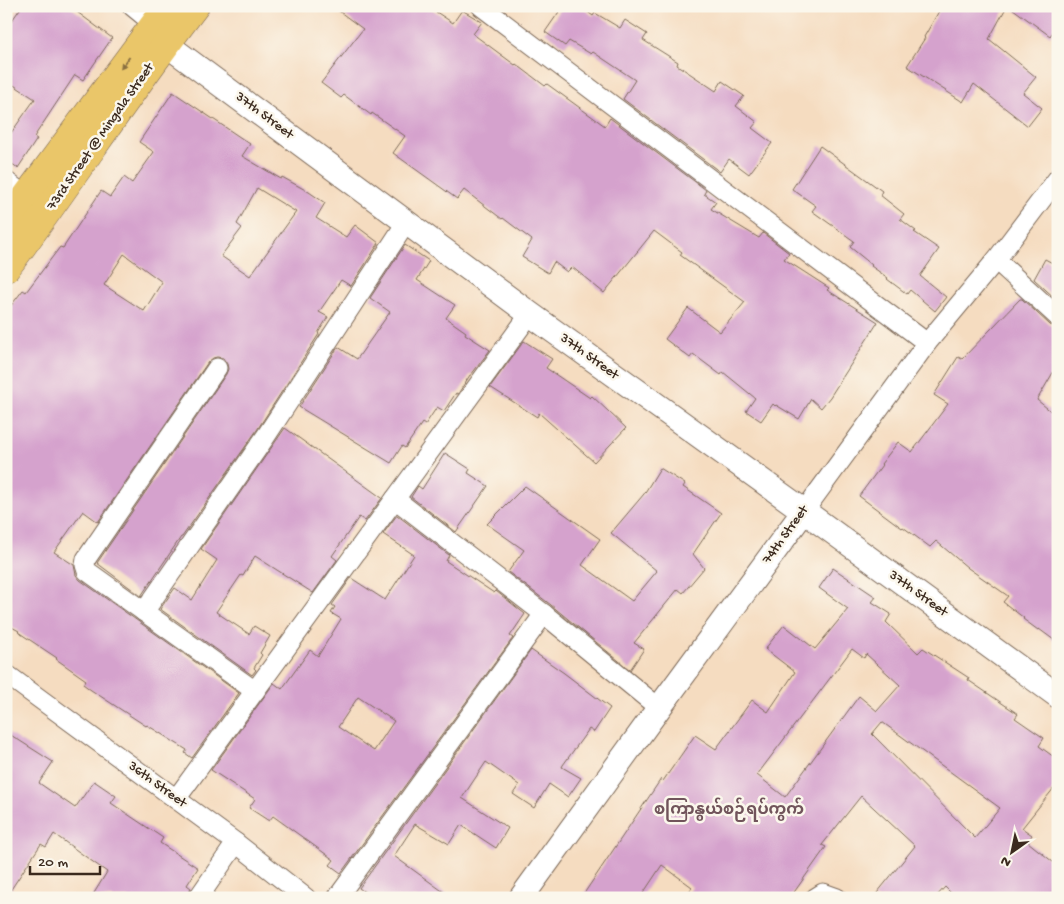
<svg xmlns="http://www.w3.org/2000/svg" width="1064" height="904" font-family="'Gochi Hand','Noto Sans Myanmar',sans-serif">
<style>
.building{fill:#d5a2cd;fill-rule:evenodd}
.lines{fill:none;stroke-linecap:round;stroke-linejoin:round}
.minor-casing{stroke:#7c6857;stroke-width:21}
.tertiary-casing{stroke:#7c6857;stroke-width:26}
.primary-casing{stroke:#7c6857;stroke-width:29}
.minor{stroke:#fff;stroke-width:19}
.tertiary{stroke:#fff;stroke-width:24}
.primary{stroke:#eac669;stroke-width:28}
.oneway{fill:#8a7040}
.labels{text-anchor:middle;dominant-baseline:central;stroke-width:5;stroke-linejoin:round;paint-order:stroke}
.street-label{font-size:14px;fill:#3b2a1e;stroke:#fbf7ec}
.quarter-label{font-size:16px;font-weight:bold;fill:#71545b;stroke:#fbf7ec}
</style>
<rect width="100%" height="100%" fill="#fbf7ec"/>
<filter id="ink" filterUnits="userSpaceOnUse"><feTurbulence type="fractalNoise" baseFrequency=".02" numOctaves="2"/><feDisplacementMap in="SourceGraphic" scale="10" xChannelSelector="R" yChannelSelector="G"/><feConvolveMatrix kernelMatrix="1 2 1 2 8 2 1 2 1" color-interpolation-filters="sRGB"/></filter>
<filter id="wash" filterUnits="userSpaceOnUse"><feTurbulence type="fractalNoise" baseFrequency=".0096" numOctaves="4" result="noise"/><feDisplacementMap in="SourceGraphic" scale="20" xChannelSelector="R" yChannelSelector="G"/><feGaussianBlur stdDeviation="1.12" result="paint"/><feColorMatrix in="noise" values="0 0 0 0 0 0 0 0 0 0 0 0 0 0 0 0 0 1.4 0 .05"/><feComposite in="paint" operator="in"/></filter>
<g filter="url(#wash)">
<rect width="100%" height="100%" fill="#f5dcc0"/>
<g id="blocks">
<g class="building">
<polygon points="22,6 69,6 112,38 83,80 75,75 34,137 37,139 18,168 6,160 6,140 35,99 6,80 6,29"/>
<polygon points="332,6 427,6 453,23 462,10 482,22 473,34 515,65 516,64 545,86 547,84 605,126 610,118 706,190 704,194 716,202 711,209 759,238 763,233 789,253 784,259 829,288 827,290 878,322 830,397 821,408 811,399 799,419 776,405 775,406 773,404 761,421 746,411 755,398 723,372 721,375 693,354 690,358 665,339 688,308 720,332 745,302 680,255 682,252 654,231 604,293 572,267 567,272 554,262 548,273 522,257 532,240 503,218 502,219 464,190 457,199 393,153 405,136 372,113 371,115 344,95 341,98 321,83 363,29"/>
<polygon points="563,6 580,6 593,16 595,13 620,28 625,20 647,34 643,40 678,62 677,65 716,91 722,81 744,96 736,106 757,122 752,128 772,143 749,174 729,159 720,172 623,99 635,80 593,52 591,54 569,41 565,46 545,32"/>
<polygon points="942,6 1007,6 989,39 1036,77 1023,93 1042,108 1028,126 974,84 963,102 907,66 925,38 924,37"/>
<polygon points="1009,6 1058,6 1058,25 1050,36"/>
<path d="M 173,92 L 250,144 L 242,156 L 281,179 L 282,177 L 309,192 L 325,203 L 316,218 L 346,237 L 355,225 L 379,243 L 351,286 L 341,280 L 319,312 L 328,317 L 318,333 L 319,334 L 257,430 L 182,537 L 181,537 L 141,596 L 97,563 L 226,374 L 228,369 L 227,364 L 223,358 L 217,357 L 213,358 L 208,362 L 98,522 L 83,511 L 54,552 L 74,565 L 76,575 L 80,580 L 239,693 L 192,758 L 185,753 L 187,750 L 147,725 L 146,726 L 91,690 L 83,684 L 86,680 L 56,659 L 57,658 L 18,632 L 19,631 L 6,624 L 6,312 L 23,290 L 26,292 L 60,247 L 63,248 L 101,191 L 110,197 L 124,177 L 132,183 L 154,152 L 139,142 ZM 257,188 L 296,212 L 250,276 L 221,256 L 242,228 L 237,224 ZM 124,254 L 162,282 L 144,311 L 104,285 Z"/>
<polygon points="820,146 882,191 880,195 904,214 900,219 916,231 914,232 939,249 920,276 946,297 935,311 910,290 907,294 887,279 888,278 871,266 872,265 850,247 854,241 812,211 816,206 792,189"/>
<polygon points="405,245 429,261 417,280 455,305 446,318 466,332 465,334 490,350 471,375 470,375 458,394 456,393 444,411 437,407 425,425 422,423 405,448 402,446 391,463 299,407 338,347 357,359 390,312 370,298"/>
<polygon points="1045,259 1058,266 1058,301 1034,279"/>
<polygon points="1020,299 1022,299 1050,325 1058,328 1058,364 1037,400 1058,417 1058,643 1039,629 1038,630 1023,619 1024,618 1003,602 1008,596 968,568 936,541 930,547 903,527 902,528 859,496 882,465 881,464 898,442 912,452 948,404 934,395 958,357 962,359"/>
<polygon points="524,341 552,359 546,368 590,398 592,396 626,428 594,462 539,413 537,417 490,387"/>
<polygon points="285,428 382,498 365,521 359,517 332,556 337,560 313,593 255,556 243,576 241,575 216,612 249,634 254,626 270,636 260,653 262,655 254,668 256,670 252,675 160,609 175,588 192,600 217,560 201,549"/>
<polygon points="445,453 470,469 468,473 488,486 456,532 411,497 418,486 422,489"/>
<polygon points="660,468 685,484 683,487 721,513 693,554 704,568 683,593 678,589 634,643 644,649 630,670 551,605 508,572 524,550 487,524 525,486 600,539 582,565 632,601 657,571 611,533 644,494"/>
<path d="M 397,515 L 449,555 L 446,561 L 494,593 L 496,591 L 525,614 L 510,636 L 513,638 L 341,873 L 330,865 L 334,860 L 273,816 L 269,821 L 249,808 L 255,799 L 211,770 L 274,683 L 282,689 L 310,650 L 318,656 L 341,619 L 331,613 L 335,607 L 332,605 L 351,578 L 385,600 L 414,555 L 383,534 ZM 358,697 L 394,721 L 374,751 L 338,727 Z"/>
<path d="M 833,568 L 876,597 L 872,602 L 891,614 L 886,622 L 918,653 L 923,648 L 969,678 L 968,680 L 1018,714 L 1015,718 L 1044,738 L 1039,746 L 1058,760 L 1058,783 L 1022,828 L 1032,835 L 1028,842 L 1058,866 L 1058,898 L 956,898 L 945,887 L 935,898 L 873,898 L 915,846 L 861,796 L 822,845 L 826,847 L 790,898 L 686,898 L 692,887 L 662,865 L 640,898 L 581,898 L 661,779 L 663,781 L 695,735 L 716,749 L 752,700 L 768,712 L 795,672 L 765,649 L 784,625 L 815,649 L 848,609 L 819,588 ZM 852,649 L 864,658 L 866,654 L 900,685 L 877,711 L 859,696 L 785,797 L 757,775 ZM 882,722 L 1000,808 L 975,838 L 872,734 Z"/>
<polygon points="531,650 564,673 610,708 594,732 589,729 563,765 562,767 581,778 568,797 549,784 534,808 513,794 519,785 486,762 462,798 508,828 496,848 461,825 449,844 415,824 394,856 452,898 373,898 359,888"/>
<polygon points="6,732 53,762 39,783 75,808 94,781 116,796 111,803 163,838 160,843 198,868 187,885 191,888 187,898 91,898 107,872 54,834 46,847 41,844 6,897"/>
</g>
</g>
</g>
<g filter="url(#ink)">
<use href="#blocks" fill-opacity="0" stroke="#7c6857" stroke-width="1"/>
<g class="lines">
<g class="minor-casing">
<g id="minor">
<polyline points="132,6 154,24 160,34"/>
<polyline points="481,6 927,343"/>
<polyline points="6,181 35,203"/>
<polyline points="996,260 1058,317"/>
<polyline points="217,368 86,559 85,565 87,571 255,691"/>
<polyline points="395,499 544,614 659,708"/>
<polyline points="804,511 927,343 996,260 1058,178"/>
<polyline points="144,612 266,436 406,223"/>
<polyline points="6,674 236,843 306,898"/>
<polyline points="176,799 530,314"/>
<polyline points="198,898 236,843"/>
<polyline points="337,898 544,614"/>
<polyline points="815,898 823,893 837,898"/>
</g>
</g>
<g class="tertiary-casing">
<g id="tertiary">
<polyline points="166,44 530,314 804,511 1058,696"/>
<polyline points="521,898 659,708 804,511"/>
</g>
</g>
<g class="primary-casing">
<g id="primary">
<polyline points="6,224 168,6"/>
<path d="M 6,268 C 71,182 129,91 195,6"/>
</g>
</g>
<use href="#minor" class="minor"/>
<use href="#tertiary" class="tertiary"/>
<use href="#primary" class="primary"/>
</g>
<defs><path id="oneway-solid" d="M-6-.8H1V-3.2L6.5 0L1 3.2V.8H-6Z" transform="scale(1.25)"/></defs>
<use class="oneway" href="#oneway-solid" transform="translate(125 63) rotate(127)"/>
</g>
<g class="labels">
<g class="street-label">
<text transform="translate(264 116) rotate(37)">37th Street</text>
<text transform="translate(101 137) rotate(-55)">73rd Street @ Mingala Street</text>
<text transform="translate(589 357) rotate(36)">37th Street</text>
<text transform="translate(786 535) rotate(-54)">74th Street</text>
<text transform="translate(918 594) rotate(36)">37th Street</text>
<text transform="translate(157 785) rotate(36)">36th Street</text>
</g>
<g class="quarter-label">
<text x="729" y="811">စကြာနွယ်စဉ်ရပ်ကွက်</text>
</g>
</g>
<rect width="1064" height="904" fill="none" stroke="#fbf7ec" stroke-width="25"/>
<g transform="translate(1012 852) rotate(213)" stroke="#fbf7ec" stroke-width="4" paint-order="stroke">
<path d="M0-4L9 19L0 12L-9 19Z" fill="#3b2a1e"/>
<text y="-8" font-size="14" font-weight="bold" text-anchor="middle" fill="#3b2a1e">N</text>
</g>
<path d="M30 866v8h70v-8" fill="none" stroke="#3b2a1e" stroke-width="2.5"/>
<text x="38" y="866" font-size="15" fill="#3b2a1e" stroke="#fbf7ec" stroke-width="4" paint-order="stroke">20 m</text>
</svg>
